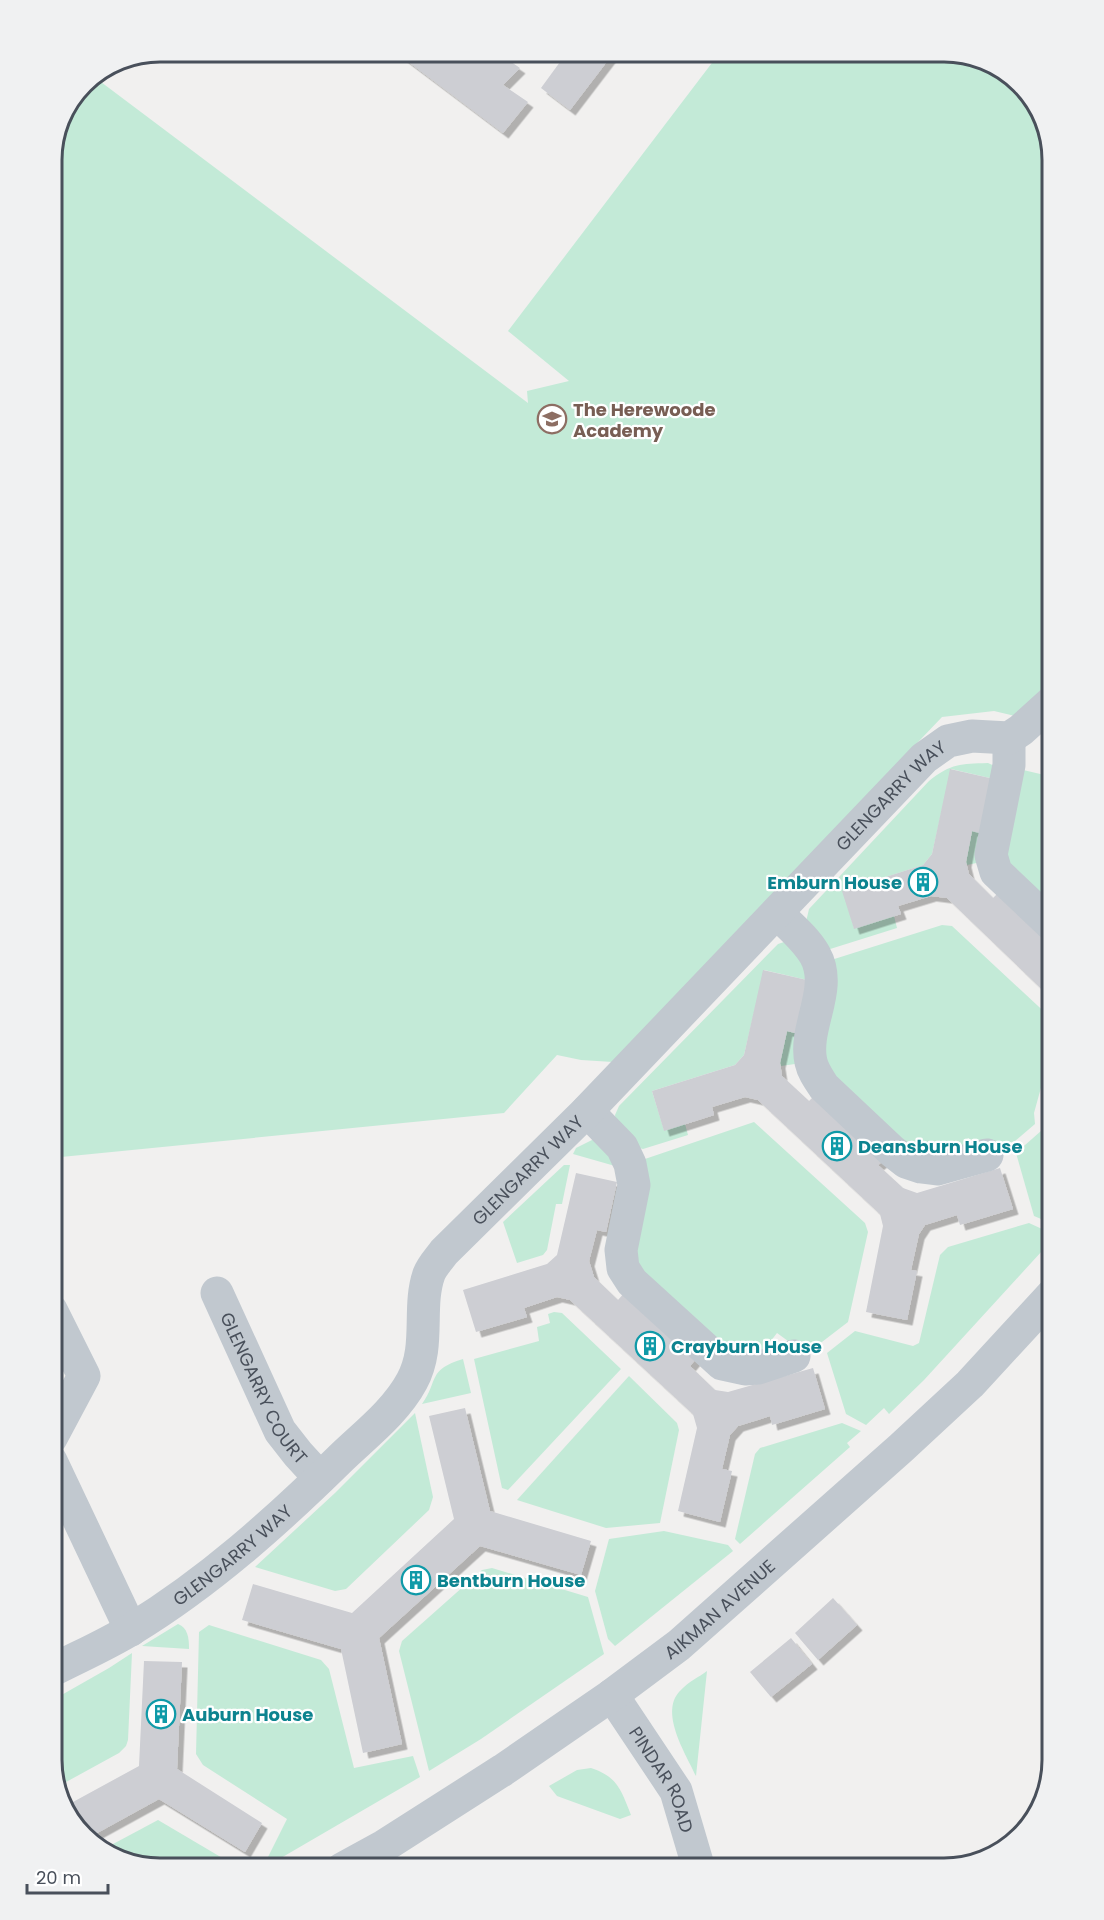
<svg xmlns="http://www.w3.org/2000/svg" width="1104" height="1920" font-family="Poppins,sans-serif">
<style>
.green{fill:#c3ead7}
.building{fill:#cdced3;filter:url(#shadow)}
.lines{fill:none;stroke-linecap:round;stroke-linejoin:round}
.minor{stroke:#c1c8cf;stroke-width:33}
.labels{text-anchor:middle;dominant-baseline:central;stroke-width:4.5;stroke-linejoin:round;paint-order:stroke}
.education-label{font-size:18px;font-weight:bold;fill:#785e54;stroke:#fff;text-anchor:start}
.street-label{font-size:18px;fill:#49505b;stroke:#fff}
.culture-label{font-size:18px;font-weight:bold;fill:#0d838f;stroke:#fff;text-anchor:start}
.rim{fill:none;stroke:#49505b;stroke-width:3}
</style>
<defs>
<filter id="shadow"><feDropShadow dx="5.5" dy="5.5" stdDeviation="0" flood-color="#0004"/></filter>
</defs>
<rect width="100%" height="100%" fill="#f1f0ef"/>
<g class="green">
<polygon points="721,51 952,51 1005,69 1042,112 1053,160 1053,678 1015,716 994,711 942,717 613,1062 581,1060 557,1055 504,1113 51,1158 51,153 83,83 93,76 528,403 527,391 569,381 508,331"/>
<path d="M 988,763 C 996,766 998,769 999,777 L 984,855 L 986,861 L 967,865 L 966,862 L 972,831 L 983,833 L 994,779 L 951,769 L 932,854 L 923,865 L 843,891 L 854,928 L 894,916 L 897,928 L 827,950 L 821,947 L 808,930 L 806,922 L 809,909 L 929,781 C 952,763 960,764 988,763 Z"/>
<polygon points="1019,769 1053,777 1053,914 1015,877 1005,854"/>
<polygon points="942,925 952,926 1052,1019 1053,1022 1053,1044 1034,1113 1035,1124 1015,1141 989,1151 968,1138 957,1158 910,1153 829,1079 820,1059 828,961"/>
<path d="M 787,941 C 797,945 802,950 807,960 C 818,984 809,1011 803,1035 C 801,1044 799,1053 802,1063 L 781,1066 L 780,1063 L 787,1031 L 795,1033 L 807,980 L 764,970 L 744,1055 L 735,1065 L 652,1091 L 664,1130 L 685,1124 L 688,1135 L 643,1149 L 635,1147 L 632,1139 L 616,1124 L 615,1115 L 619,1106 L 778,944 Z"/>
<polygon points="754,1122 865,1223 868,1232 848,1322 818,1345 799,1349 777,1333 757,1359 736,1359 633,1264 642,1160"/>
<polygon points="1041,1131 1053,1134 1053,1224 1034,1216 1016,1153"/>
<polygon points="594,1139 622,1168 573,1154 576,1148"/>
<polygon points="564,1165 570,1165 562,1204 556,1204 547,1250 543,1255 517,1263 503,1222"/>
<polygon points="1029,1223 1053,1234 1053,1239 924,1380 889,1414 884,1408 866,1425 846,1414 827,1353 855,1331 913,1346 919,1343 940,1255 948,1247"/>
<polygon points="554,1312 562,1313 621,1369 508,1490 502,1488 474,1359 539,1341 537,1327 550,1323 548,1314"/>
<path d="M 463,1359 L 471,1393 L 422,1404 C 439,1380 427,1370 463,1359 Z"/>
<polygon points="629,1376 677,1423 679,1430 660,1523 606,1528 517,1500"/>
<polygon points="415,1413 433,1497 429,1510 346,1589 335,1591 255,1567 335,1493"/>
<polygon points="842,1423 861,1431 847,1443 850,1447 740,1544 735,1539 755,1454 760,1448"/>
<polygon points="664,1531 728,1545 733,1551 615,1646 608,1639 595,1591 609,1539"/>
<polygon points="492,1568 588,1597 604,1654 481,1739 429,1771 399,1651 402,1641 482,1570"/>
<path d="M 178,1624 C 188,1628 189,1638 189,1649 L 142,1646 Z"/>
<polygon points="209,1625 321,1660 329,1669 354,1768 413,1756 420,1777 262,1869 287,1819 203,1765 196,1754 199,1632"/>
<polygon points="132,1653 128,1740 126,1746 119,1753 57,1787 51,1760 51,1701 109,1668"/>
<path d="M 707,1671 L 696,1776 C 686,1754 658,1711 681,1690 C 688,1682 699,1677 707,1671 Z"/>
<path d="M 591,1768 C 618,1777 621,1790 631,1815 L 620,1819 L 557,1796 L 549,1786 L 577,1770 Z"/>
<polygon points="158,1820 241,1869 153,1869 100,1851"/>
</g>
<g class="building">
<polygon points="394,51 470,51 484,62 495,51 520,68 503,85 528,102 503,133"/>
<polygon points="568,51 615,51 570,110 541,88"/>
<polygon points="950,769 994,779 983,834 972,831 966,862 969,874 993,898 1000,891 1053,942 1053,1000 947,898 931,896 898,906 901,914 854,929 842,891 923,865 932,854"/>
<polygon points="763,970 807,980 795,1033 787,1031 780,1063 782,1076 809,1101 814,1096 883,1161 878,1165 903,1188 917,1193 1000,1168 1013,1209 960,1225 957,1215 925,1225 919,1234 911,1270 917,1271 907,1320 866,1312 883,1226 880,1214 758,1100 745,1097 712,1107 714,1115 664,1131 652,1091 735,1065 744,1055"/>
<polygon points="576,1173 617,1182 606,1232 597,1230 589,1261 594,1277 618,1300 625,1292 695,1360 690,1366 715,1390 728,1392 813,1368 825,1409 772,1425 770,1416 738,1426 730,1435 722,1469 732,1471 720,1522 678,1511 697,1428 693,1414 570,1300 557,1297 524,1308 527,1317 476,1332 463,1290 547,1264 557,1255"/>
<polygon points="465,1408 490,1511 591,1541 581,1575 480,1546 379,1638 402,1744 363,1753 341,1649 242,1620 253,1584 352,1613 454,1519 429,1416"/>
<polygon points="833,1598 857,1625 818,1660 795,1633"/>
<polygon points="791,1638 812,1664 771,1697 750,1672"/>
<polygon points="144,1661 182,1662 177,1769 262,1823 245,1852 159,1799 88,1838 62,1808 139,1766"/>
</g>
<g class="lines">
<g class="minor">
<polyline points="1009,738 1009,765 991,855 996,872 1053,926"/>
<path d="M 777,913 C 790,926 806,939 815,955 C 834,989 803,1027 811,1062 C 813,1071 818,1078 824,1087 L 892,1151 L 906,1162 L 921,1167 L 937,1169 L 987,1155"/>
<polyline points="587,1111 622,1147 630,1164 634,1185 621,1250 623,1268 632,1282 722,1364 745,1369 758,1368 794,1356"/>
<path id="s1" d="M 217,1293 L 280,1431 L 298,1454 L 320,1478"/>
<polyline points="51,1438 84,1376 51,1310"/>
<polyline points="51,1461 131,1630"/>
<path id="s2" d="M 51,1671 C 78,1657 106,1645 132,1629 C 209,1582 277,1521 342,1457 C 366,1434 396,1411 412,1381 C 431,1346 417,1308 429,1274 C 432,1266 439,1259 444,1252 L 587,1111 L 924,758 L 948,741 L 972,736 L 1009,738 L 1021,730 L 1053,701"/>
<path id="s3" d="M 612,1695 L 676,1791 L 699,1869"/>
<path id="s4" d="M 342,1869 L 384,1846 L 503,1770 L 612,1695 L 679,1645 L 901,1448 L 970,1384 L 1053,1294"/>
</g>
</g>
<defs>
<g id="school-ring" transform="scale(1.5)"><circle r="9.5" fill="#fff" stroke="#8d6e63" stroke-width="1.5"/><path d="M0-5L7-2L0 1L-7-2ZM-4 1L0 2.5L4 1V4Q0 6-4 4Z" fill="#8d6e63"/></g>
<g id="building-ring" transform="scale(1.5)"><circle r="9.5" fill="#fff" stroke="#0f9aa8" stroke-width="1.5"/><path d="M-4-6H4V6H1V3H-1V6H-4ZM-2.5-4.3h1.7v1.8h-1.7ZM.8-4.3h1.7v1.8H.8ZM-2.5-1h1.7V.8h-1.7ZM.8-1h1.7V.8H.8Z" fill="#0f9aa8"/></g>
</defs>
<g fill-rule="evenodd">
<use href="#school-ring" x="552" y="419"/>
<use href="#building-ring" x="923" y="882"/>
<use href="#building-ring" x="837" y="1146"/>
<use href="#building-ring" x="650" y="1346"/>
<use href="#building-ring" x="416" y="1580"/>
<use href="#building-ring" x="161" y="1714"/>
</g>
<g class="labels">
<g class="education-label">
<text x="573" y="409">The Herewoode<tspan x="573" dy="21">Academy</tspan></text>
</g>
<g class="street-label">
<text stroke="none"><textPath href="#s2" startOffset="1242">GLENGARRY WAY</textPath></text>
<text stroke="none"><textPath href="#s2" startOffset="720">GLENGARRY WAY</textPath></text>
<text stroke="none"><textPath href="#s1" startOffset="106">GLENGARRY COURT</textPath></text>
<text stroke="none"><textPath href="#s2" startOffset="216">GLENGARRY WAY</textPath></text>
<text stroke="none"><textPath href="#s4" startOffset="459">AIKMAN AVENUE</textPath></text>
<text stroke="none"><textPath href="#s3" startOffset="99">PINDAR ROAD</textPath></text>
</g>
<g class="culture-label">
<text x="902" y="882" text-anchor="end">Emburn House</text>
<text x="858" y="1146">Deansburn House</text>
<text x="671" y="1346">Crayburn House</text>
<text x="437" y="1580">Bentburn House</text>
<text x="182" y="1714">Auburn House</text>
</g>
</g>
<path d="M0 0H1104V1920H0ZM160 62H944A98 98 0 0 1 1042 160V1760A98 98 0 0 1 944 1858H160A98 98 0 0 1 62 1760V160A98 98 0 0 1 160 62Z" fill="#f0f1f2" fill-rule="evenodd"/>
<path class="rim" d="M160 62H944A98 98 0 0 1 1042 160V1760A98 98 0 0 1 944 1858H160A98 98 0 0 1 62 1760V160A98 98 0 0 1 160 62Z"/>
<path d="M27 1884v9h81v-9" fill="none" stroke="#49505b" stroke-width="3"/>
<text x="36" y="1884" font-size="18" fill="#49505b" stroke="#ffffff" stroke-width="4.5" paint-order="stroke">20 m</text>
</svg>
